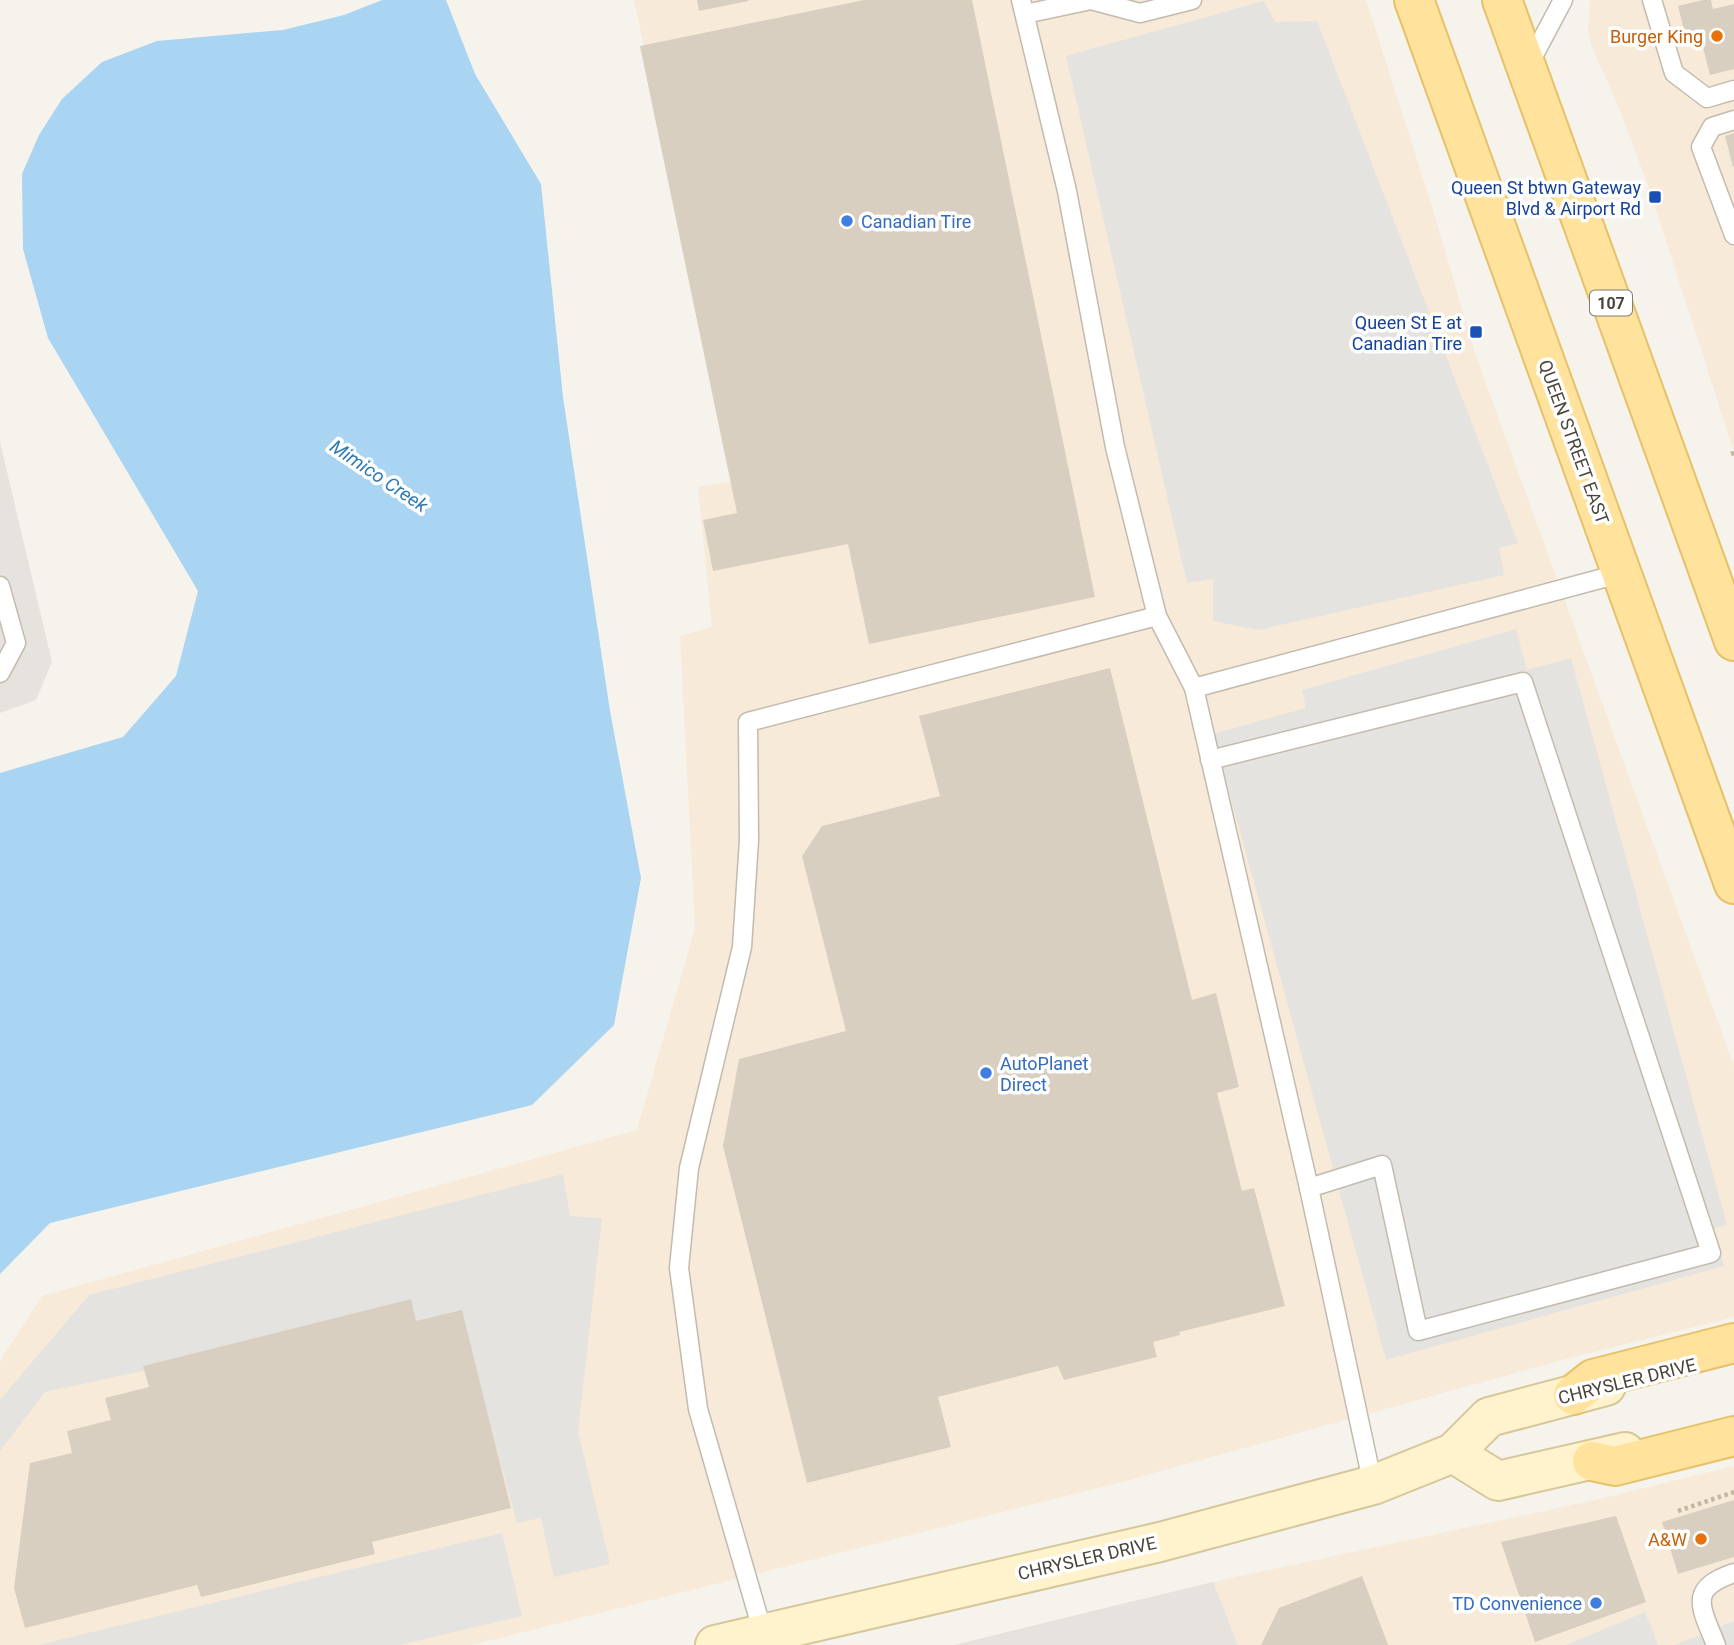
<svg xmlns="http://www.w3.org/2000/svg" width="1734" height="1645" font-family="Roboto,sans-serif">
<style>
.commercial{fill:#f7ead8}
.industrial{fill:#e6e2dd}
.parking{fill:#e5e3e0}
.water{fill:#a9d4f2}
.building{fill:#d8cfc1}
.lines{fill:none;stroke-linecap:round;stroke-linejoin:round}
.lane-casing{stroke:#c2bbae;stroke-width:21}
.secondary-casing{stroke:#d6c79b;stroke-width:42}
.primary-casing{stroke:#e6c16a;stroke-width:42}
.path{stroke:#c4b79f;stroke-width:4.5;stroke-dasharray:3.5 3.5;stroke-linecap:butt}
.lane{stroke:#fff;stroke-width:18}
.secondary{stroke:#fff3cd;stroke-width:38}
.primary{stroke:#ffe39c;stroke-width:38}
.food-dot{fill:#e8710a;stroke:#fff;stroke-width:2.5}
.transit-dot{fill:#1a4fb4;stroke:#fff;stroke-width:2.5}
.shop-dot{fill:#3f7fe0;stroke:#fff;stroke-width:2.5}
.labels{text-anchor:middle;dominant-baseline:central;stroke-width:7;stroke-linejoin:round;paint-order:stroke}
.shield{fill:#fff;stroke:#817c74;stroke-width:2}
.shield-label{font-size:16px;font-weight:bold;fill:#4b4439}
.food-label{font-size:18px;fill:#c56008;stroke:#fff;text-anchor:end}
.transit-label{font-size:18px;fill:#164399;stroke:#fff;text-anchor:end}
.shop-label{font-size:18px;fill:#366cbe;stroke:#fff;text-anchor:start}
.street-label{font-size:18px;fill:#4b4439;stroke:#fff}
.water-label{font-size:19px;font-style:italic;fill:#2e7ab2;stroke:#fff}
</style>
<rect width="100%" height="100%" fill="#f6f3ec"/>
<g class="commercial">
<polygon points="634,0 1366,0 1431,203 1475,353 1734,1066 1734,1317 1558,1361 1122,1482 472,1645 0,1645 0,1361 42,1296 637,1130 695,928 680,636 712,627 698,487 737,480"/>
<polygon points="1590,0 1734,0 1734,452 1649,188 1619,108 1592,47 1588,32"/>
<polygon points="1734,1466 1734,1645 1238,1645 1213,1582 1595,1500"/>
</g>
<g class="industrial">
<polygon points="0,442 52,662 36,700 0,713"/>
<polygon points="1213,1582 1238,1645 954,1645 1134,1601"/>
</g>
<g class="parking">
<polygon points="1264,1 1275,22 1317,21 1518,543 1499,548 1504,575 1258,630 1213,621 1213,579 1187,583 1066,56"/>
<polygon points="1516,629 1527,670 1571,658 1727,1225 1714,1229 1724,1266 1386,1360 1213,734 1306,708 1302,690"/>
<polygon points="563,1174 570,1216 602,1218 578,1431 610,1564 554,1577 541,1518 517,1523 460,1315 147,1370 45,1392 0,1451 0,1400 89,1295"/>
<polygon points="502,1533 522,1616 400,1645 38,1645"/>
<polygon points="1645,1612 1658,1645 1566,1645"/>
<polygon points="1734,1621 1734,1645 1675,1645"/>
</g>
<polygon class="water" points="382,0 446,0 475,74 541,184 563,397 610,711 641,878 614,1025 532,1105 50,1223 0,1274 0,773 123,737 176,676 198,591 48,338 23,249 22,174 39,135 62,99 102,62 157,41 283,30 344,15"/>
<g class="building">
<polygon points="697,0 748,0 748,1 699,11"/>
<polygon points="864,0 972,0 1095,597 869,644 848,544 713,571 703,520 737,513 640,46"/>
<polygon points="1703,0 1711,0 1713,9 1734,4 1734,69 1710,75 1700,35 1686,38 1678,6"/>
<polygon points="1734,133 1734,166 1733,167 1725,136"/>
<polygon points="1110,668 1192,1000 1216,993 1239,1087 1217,1093 1242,1191 1254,1188 1285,1306 1179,1332 1180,1335 1153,1342 1157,1357 1064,1380 1058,1366 938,1397 951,1447 807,1483 723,1146 739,1059 846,1031 802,856 822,826 940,796 919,716"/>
<polygon points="411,1299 416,1321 462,1310 511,1508 372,1542 375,1554 201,1597 197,1585 25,1628 14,1588 30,1463 72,1453 67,1431 111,1420 105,1398 149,1387 143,1366"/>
<polygon points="1734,1500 1734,1557 1678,1574 1662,1522"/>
<polygon points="1616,1516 1646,1602 1535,1642 1501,1542"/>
<polygon points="1362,1576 1388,1645 1261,1645 1279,1608"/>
</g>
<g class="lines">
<g class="lane-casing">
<g id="lane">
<polyline points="1021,0 1067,191 1115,447 1157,616 1194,688 1309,1188 1373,1485"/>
<polyline points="1652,0 1674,73 1707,98 1734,90"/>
<polyline points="1025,14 1091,0 1140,13 1192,0"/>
<polyline points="1528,66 1563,0"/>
<polyline points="1734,120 1712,127 1701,147 1734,235"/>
<polyline points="0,586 16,643 0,673"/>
<polyline points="1194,688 1622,573"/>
<polyline points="1210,760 1523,682 1711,1253 1418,1331 1382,1165 1309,1188"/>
<polyline points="763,1633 698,1409 679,1268 689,1168 742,947 749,840 748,722 1157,616"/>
<path d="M 1716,1645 C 1701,1607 1687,1589 1734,1573"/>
</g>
</g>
<g class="secondary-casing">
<g id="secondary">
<polyline points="1453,1453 1498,1481 1625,1452"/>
<polyline points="715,1645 1160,1542 1373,1485 1453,1453 1489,1417 1606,1386"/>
</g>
</g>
<g class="primary-casing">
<g id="primary">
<polyline points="1414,0 1734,884"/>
<polyline points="1502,0 1734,641"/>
<polyline points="1573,1395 1593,1379 1734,1343"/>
<polyline points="1592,1461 1615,1466 1734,1436"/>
</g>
</g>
<g class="path">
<polyline points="1731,454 1734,453"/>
<polyline points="1678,1511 1734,1492"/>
</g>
<use href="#lane" class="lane"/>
<use href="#secondary" class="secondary"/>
<use href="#primary" class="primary"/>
</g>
<g class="food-dot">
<circle cx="1717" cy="36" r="7"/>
<circle cx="1701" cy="1539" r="7"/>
</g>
<g class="transit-dot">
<rect x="1648" y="190" width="14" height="14" rx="3.5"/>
<rect x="1469" y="325" width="14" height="14" rx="3.5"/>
</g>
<g class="shop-dot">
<circle cx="847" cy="221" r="7"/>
<circle cx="986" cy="1073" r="7"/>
<circle cx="1596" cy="1603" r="7"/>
</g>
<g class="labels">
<rect class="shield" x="1590" y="290.5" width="42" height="25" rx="5"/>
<g class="shield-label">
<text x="1611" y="303">107</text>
</g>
<g class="food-label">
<text x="1703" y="36">Burger King</text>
<text x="1687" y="1539">A&amp;W</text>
</g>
<g class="transit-label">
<text x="1641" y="187">Queen St btwn Gateway<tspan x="1641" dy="21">Blvd &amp; Airport Rd</tspan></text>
<text x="1462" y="322">Queen St E at<tspan x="1462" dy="21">Canadian Tire</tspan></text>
</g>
<g class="shop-label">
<text x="861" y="221">Canadian Tire</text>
<text x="1000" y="1063">AutoPlanet<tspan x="1000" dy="21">Direct</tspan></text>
<text x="1582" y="1603" text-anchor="end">TD Convenience</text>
</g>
<g class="street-label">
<text transform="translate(1574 442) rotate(70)">QUEEN STREET EAST</text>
<text transform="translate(1627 1381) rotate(-14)">CHRYSLER DRIVE</text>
<text transform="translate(1087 1558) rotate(-13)">CHRYSLER DRIVE</text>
</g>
<g class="water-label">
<text transform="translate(379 476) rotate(34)">Mimico Creek</text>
</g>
</g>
</svg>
